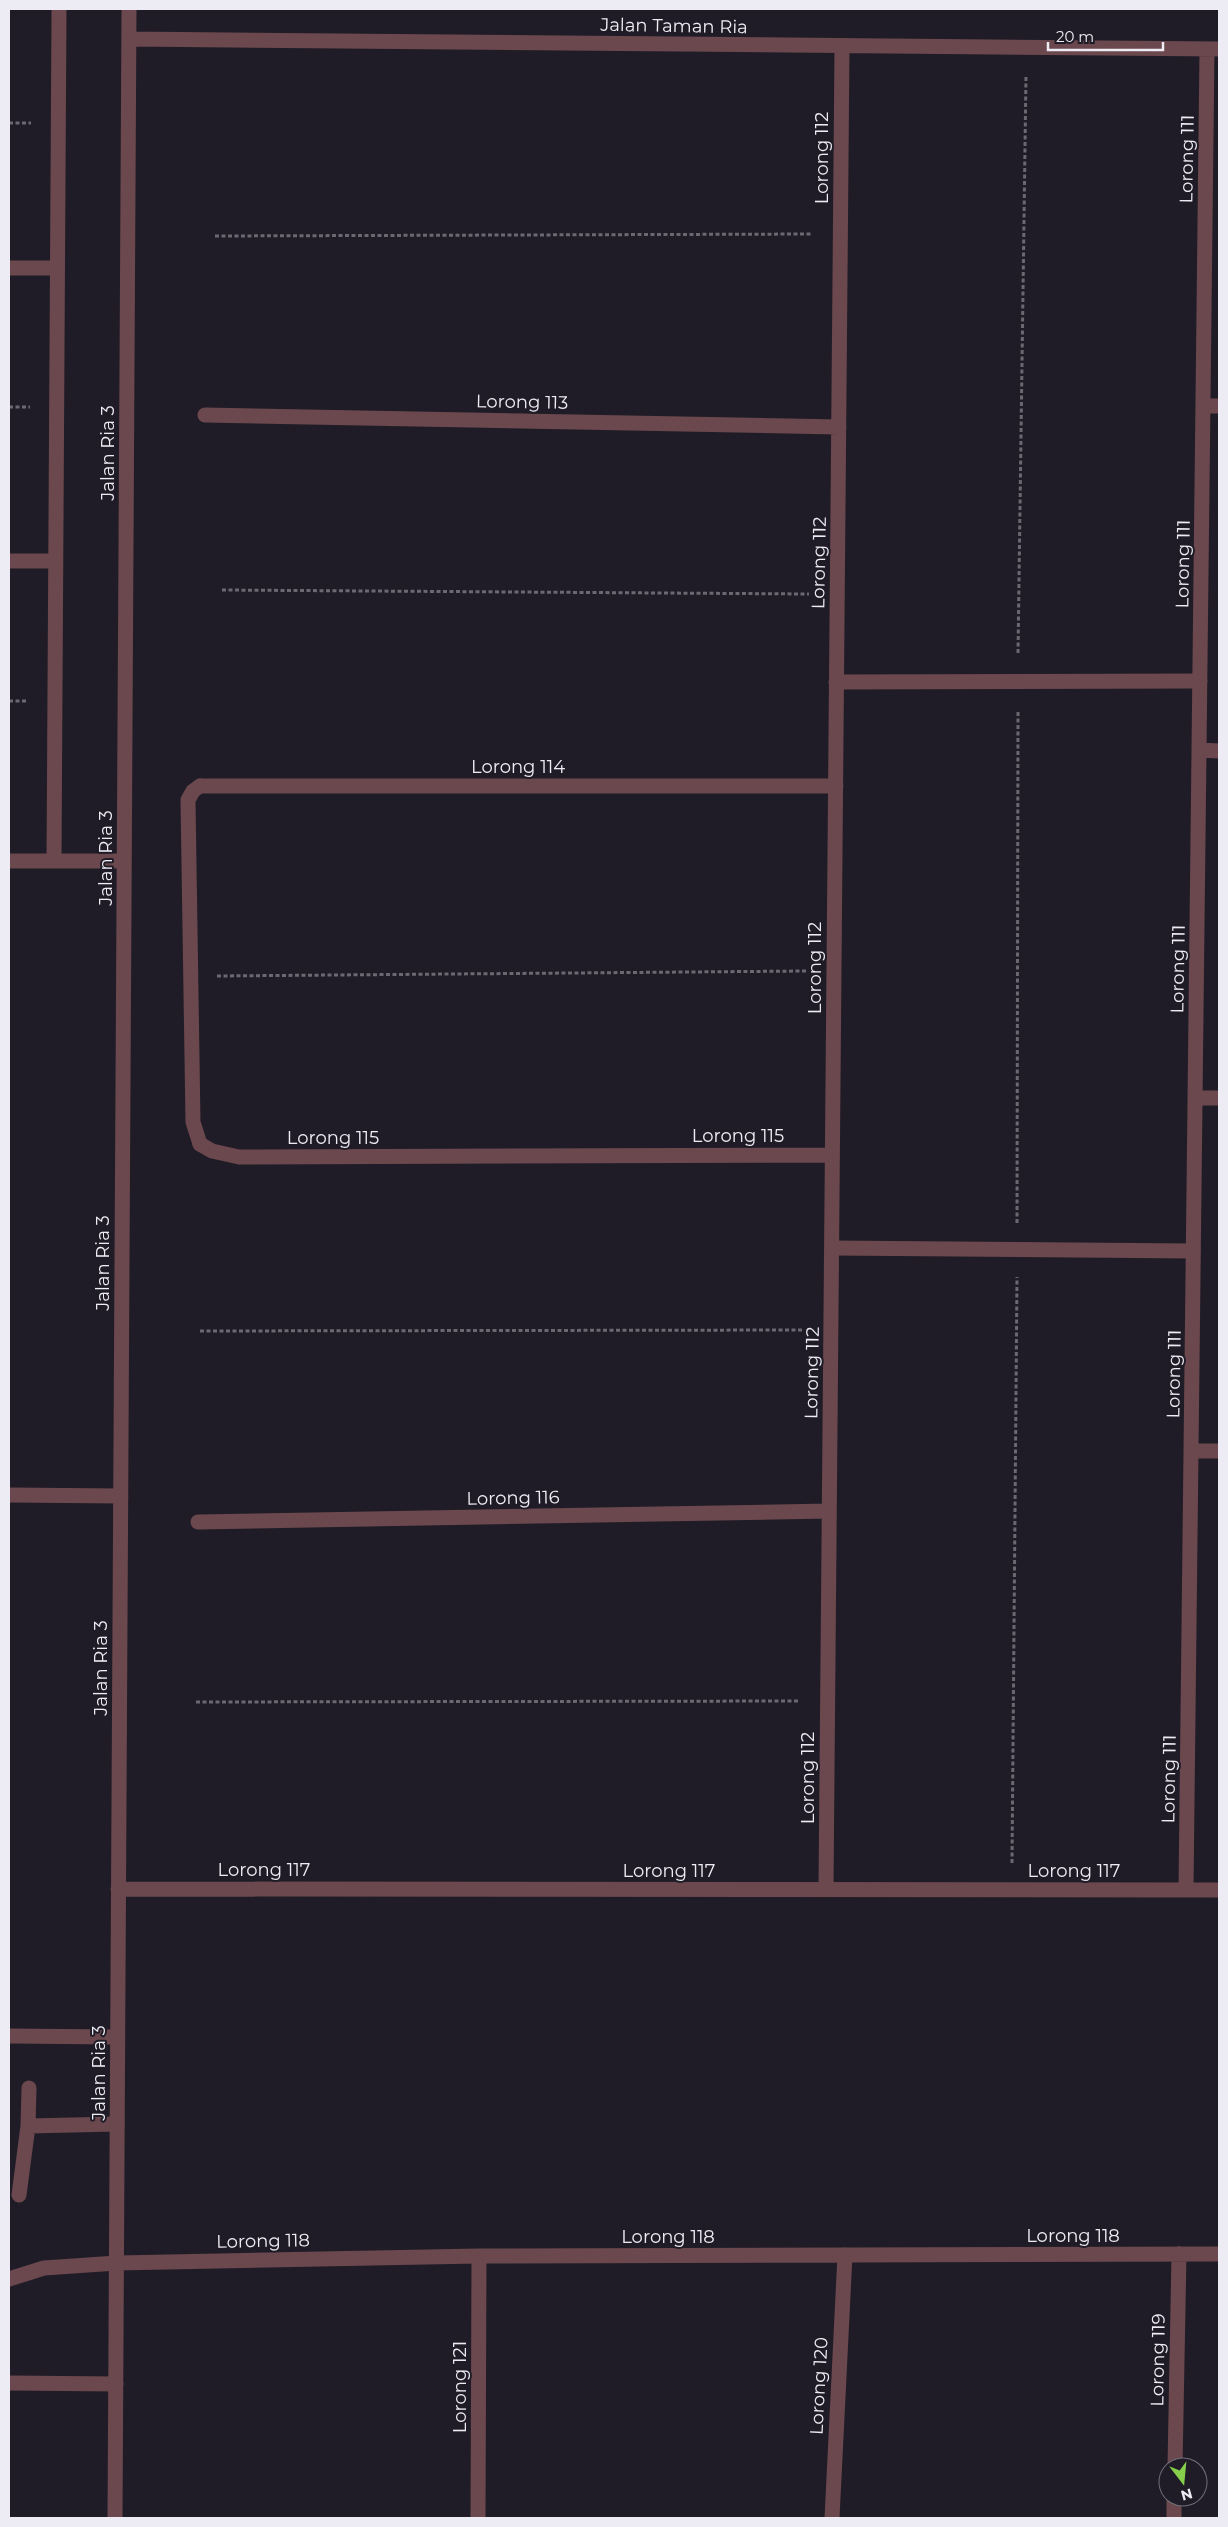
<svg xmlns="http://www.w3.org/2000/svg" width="1228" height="2527" font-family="Montserrat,sans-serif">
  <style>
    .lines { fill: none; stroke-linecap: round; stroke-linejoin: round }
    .path { stroke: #6b6872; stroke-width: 3; stroke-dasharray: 4 2.5; stroke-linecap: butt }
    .service { stroke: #6a484d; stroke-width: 15 }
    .minor { stroke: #6a484d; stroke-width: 15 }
    .labels { text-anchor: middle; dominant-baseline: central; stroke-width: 4; stroke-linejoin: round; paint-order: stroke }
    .street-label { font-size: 18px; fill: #edebf3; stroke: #1f1c27 }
  </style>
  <rect width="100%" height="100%" fill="#1f1c27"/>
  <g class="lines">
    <path class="path" d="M9 123H31
      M215 236 812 234
      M9 407H30
      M222 590 809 594
      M1018 653 1026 75
      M9 701H28
      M217 976 806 971
      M1017 1223 1018 710
      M200 1331 804 1330
      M196 1702 800 1701
      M1012 1863 1017 1277"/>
    <path class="service" d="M836 682 1200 681
      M200 786 193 791 188 800 193 1122 200 1144
      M832 1248 1193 1251
      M9 2036 117 2037
      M28 2126 29 2088
      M19 2195 28 2126 117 2124
      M9 2279 44 2268 117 2263
      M9 2383 116 2384"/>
    <path class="minor" d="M129 39 1219 49
      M9 268H57
      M1203 406H1219
      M205 415 839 427
      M9 561H55
      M1199 750 1219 751
      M200 786H836
      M9 861H124
      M54 861 59 9
      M1195 1098H1219
      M200 1144 212 1151 239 1157 832 1155
      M1191 1451H1219
      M9 1495 121 1496
      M198 1522 829 1511
      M118 1889 1219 1890
      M826 1889 842 47
      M1186 1890 1207 49
      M117 2263 479 2256 1219 2254
      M1175 2467 1179 2254
      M115 2518 129 9
      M478 2518 479 2256
      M832 2518 845 2255
      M1174 2518V2497"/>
  </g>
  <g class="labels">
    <g class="street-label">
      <text transform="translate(674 26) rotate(1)">Jalan Taman Ria</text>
      <text transform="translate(822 158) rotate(-90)">Lorong 112</text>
      <text transform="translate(1187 159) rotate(-89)">Lorong 111</text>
      <text transform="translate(522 402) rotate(1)">Lorong 113</text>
      <text transform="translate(108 453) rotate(-90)">Jalan Ria 3</text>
      <text transform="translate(819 563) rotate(-89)">Lorong 112</text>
      <text transform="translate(1183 564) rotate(-89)">Lorong 111</text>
      <text x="518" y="767">Lorong 114</text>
      <text transform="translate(106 858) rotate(-90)">Jalan Ria 3</text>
      <text transform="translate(815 968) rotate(-90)">Lorong 112</text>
      <text transform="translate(1178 969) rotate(-89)">Lorong 111</text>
      <text x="738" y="1136">Lorong 115</text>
      <text x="333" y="1138">Lorong 115</text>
      <text transform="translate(103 1263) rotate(-90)">Jalan Ria 3</text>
      <text transform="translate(812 1373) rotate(-89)">Lorong 112</text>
      <text transform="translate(1174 1374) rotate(-89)">Lorong 111</text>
      <text transform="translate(513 1498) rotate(-1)">Lorong 116</text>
      <text transform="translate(101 1668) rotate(-90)">Jalan Ria 3</text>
      <text transform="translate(808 1778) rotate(-90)">Lorong 112</text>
      <text transform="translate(1169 1779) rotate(-89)">Lorong 111</text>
      <text x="264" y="1870">Lorong 117</text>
      <text x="669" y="1871">Lorong 117</text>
      <text x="1074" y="1871">Lorong 117</text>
      <text transform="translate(99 2073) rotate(-90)">Jalan Ria 3</text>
      <text x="1073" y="2236">Lorong 118</text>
      <text x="668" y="2237">Lorong 118</text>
      <text transform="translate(263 2241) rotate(-1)">Lorong 118</text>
      <text transform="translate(1158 2360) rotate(-89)">Lorong 119</text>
      <text transform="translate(819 2386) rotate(-87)">Lorong 120</text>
      <text transform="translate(460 2387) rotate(-90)">Lorong 121</text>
    </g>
  </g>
  <rect width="1228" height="2527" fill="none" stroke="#edebf3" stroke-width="20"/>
  <g transform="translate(1183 2482) rotate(164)"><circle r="24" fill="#1f1c27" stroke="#716f79"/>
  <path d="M0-4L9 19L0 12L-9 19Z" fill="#86cf4b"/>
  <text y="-8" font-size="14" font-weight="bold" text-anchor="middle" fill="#edebf3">N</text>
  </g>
  <path d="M1048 42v8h115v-8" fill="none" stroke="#edebf3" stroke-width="2.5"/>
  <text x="1056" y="42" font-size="15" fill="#edebf3" stroke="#1f1c27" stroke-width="4" paint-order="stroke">20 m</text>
</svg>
